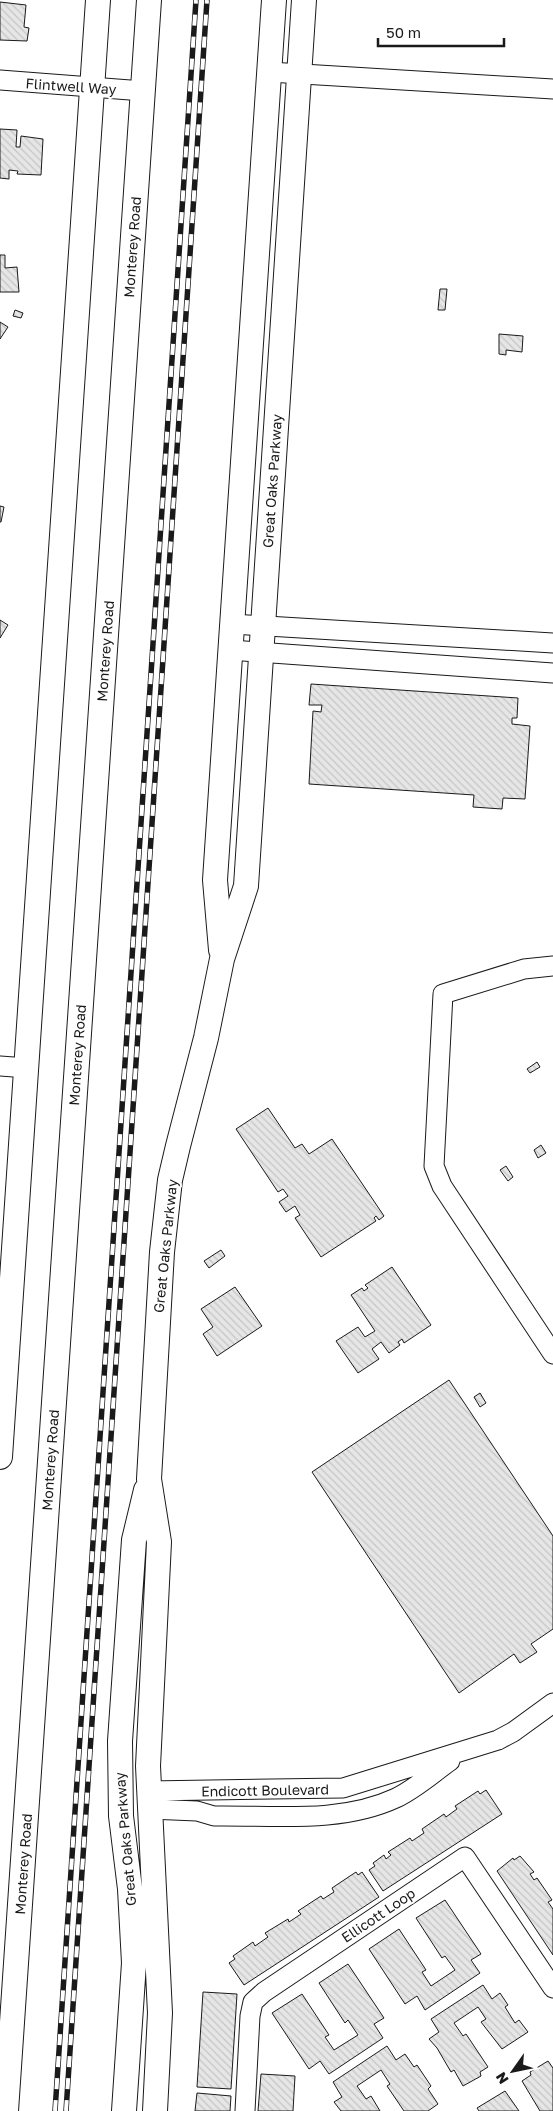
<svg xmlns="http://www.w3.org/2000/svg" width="553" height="2111" font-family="'Golos Text',sans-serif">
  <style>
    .building { fill: url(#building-back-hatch); stroke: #1a1a1a }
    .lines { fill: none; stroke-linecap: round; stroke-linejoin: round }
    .minor-casing { stroke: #1a1a1a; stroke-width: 21 }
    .major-casing { stroke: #1a1a1a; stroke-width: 26 }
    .minor { stroke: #fff; stroke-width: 19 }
    .major { stroke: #fff; stroke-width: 24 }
    .rail-casing { stroke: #1a1a1a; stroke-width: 5.5 }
    .rail { stroke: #fff; stroke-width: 4; stroke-dasharray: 11; stroke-linecap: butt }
    .labels { text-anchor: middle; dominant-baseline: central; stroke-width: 4; stroke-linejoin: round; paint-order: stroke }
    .street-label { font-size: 14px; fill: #1a1a1a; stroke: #fff }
  </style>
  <defs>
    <pattern id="building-back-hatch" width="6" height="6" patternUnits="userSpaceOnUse" patternTransform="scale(1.25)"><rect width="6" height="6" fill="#e6e6e6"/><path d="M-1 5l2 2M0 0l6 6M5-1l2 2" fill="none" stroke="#c5c5c5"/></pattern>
  </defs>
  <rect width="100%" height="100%" fill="#fff"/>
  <path class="building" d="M0 2 26 5 24 27 29 28 27 41 0 40Z
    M0 129 17 130 16 147H20L21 136 43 139 41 175 17 174 18 171 9 170V179L0 178Z
    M0 255H5V268L17 267 19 292H0Z
    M440 289H447L445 310H438Z
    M15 310 23 313 21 318 13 316Z
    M0 322 8 327 0 339Z
    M499 334 523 336 522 352 506 350V355L499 354Z
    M0 506 4 507 1 522H0Z
    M0 620 8 625 0 638Z
    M311 684 518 698 517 718H512V724L530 726 525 799 503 798 502 809 473 807 474 795 309 784 313 711 321 712 322 705H309Z
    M537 1062 540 1067 530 1073 527 1069Z
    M268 1108 295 1148 302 1144 309 1154 332 1139 384 1216 379 1220 376 1216 374 1218 376 1221 321 1257 295 1218 300 1215 295 1206 286 1212 279 1202 288 1196 283 1189 278 1192 236 1129Z
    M541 1145 546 1153 538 1158 534 1150Z
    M506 1166 513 1177 508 1181 500 1170Z
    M221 1250 225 1256 209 1268 204 1261Z
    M392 1267 431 1325 404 1343 402 1339 398 1342 400 1345 389 1353 381 1342 372 1349 379 1359 358 1373 336 1341 358 1327 365 1337 375 1331 351 1295 362 1288 364 1291 368 1288 365 1285Z
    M235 1287 262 1326 217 1356 203 1334 213 1327 201 1309Z
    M449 1380 553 1536V1629L531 1644 537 1652 520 1663 514 1654 459 1693 312 1472Z
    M480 1393 486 1403 480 1407 474 1397Z
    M486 1790 502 1814 383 1891 369 1870 375 1866 373 1863 384 1855 386 1859 391 1855 388 1852 410 1838 412 1841 424 1833 422 1829 444 1814 446 1817 457 1809 455 1806 478 1791 480 1794Z
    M520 1856 534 1872 530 1874 534 1880 537 1878 552 1900 548 1902 553 1909V1955L497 1871 513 1858 514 1860Z
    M356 1872 358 1875 362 1872 379 1897 244 1985 229 1963 235 1959 233 1956 253 1942 255 1946 268 1937 265 1933 288 1919 289 1922 301 1914 298 1911 321 1896 323 1899 334 1892 332 1888Z
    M445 1900 481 1954 471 1960 480 1973 425 2010 417 1996 405 2004 369 1949 399 1929 426 1970 422 1972 431 1986 455 1970 445 1956 442 1958 416 1918Z
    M348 1964 384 2018 374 2024 383 2038 329 2074 320 2061 309 2069 272 2013 302 1994 329 2035 325 2037 334 2050 358 2035 348 2020 345 2023 319 1983Z
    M483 1985 492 1999 500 1993 508 2005 505 2007 515 2023 519 2020 528 2032 502 2049 481 2022 486 2019 478 2007 454 2023 463 2036 466 2034 488 2067 480 2072 481 2076 463 2086 454 2070 451 2072 437 2048 429 2039 439 2032 431 2019Z
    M203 1992 237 1994 231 2089 197 2087Z
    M387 2046 396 2060 405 2054 414 2067 417 2065 431 2086 428 2089 438 2104 428 2111H404L387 2086 390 2084 381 2070 357 2086 366 2099 371 2096 380 2111H341L334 2102 342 2097 333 2082Z
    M548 2061 553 2068V2111H540L522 2081 531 2075 530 2072Z
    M261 2074 295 2076 293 2111H258Z
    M505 2091 519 2111H479L477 2108Z
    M197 2093 231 2096 230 2111H195Z"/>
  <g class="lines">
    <g class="minor-casing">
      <path id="minor" d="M269 72 553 89
        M0 80 143 91
        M232 624 553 643
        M230 650 553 673
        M553 966 524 969 443 994 434 1166 442 1186 553 1354
        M0 1066 27 1068
        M148 1791 343 1788 498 1740 513 1732 553 1703
        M149 1809 197 1811 214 1816C274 1815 340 1824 396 1798 415 1789 433 1773 450 1761
        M245 2111 250 2016 253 2002 264 1992 465 1857 553 1988"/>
    </g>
    <g class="major-casing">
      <path id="major" d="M221 950 215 880 274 0
        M0 1457 98 0
        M6 2111 149 0
        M124 2111 134 1963 130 1889 121 1816 120 1741 134 1540 146 1490
        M155 2111 160 2013 148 1766 159 1542 149 1479 162 1252 170 1180 178 1146 206 1038 222 959 246 886 304 0"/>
    </g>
    <use href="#minor" class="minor"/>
    <use href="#major" class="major"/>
    <g class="rail-casing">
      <path id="rail" d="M55 2111 196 0
        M66 2111 207 0"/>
    </g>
    <use href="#rail" class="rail"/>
  </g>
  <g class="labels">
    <g class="street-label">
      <text transform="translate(71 86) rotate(4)">Flintwell Way</text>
      <text transform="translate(132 247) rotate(-86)">Monterey Road</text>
      <text transform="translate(272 481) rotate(-86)">Great Oaks Parkway</text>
      <text transform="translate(105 651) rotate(-86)">Monterey Road</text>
      <text transform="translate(77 1055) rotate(-86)">Monterey Road</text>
      <text transform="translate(165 1246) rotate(-84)">Great Oaks Parkway</text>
      <text transform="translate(50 1460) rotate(-86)">Monterey Road</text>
      <text transform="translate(265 1790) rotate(-1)">Endicott Boulevard</text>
      <text transform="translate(125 1839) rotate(-95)">Great Oaks Parkway</text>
      <text transform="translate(23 1864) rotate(-86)">Monterey Road</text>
      <text transform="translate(378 1915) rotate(-34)">Ellicott Loop</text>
    </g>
  </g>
  <g transform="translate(513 2071) rotate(237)" stroke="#ffffff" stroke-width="4" paint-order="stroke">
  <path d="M0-4L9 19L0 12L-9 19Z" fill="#1a1a1a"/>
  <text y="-8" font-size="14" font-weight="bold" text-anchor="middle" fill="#1a1a1a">N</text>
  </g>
  <path d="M378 38v8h126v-8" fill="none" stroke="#1a1a1a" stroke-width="2.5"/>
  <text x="386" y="38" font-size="15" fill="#1a1a1a" stroke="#ffffff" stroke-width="4" paint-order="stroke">50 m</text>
</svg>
